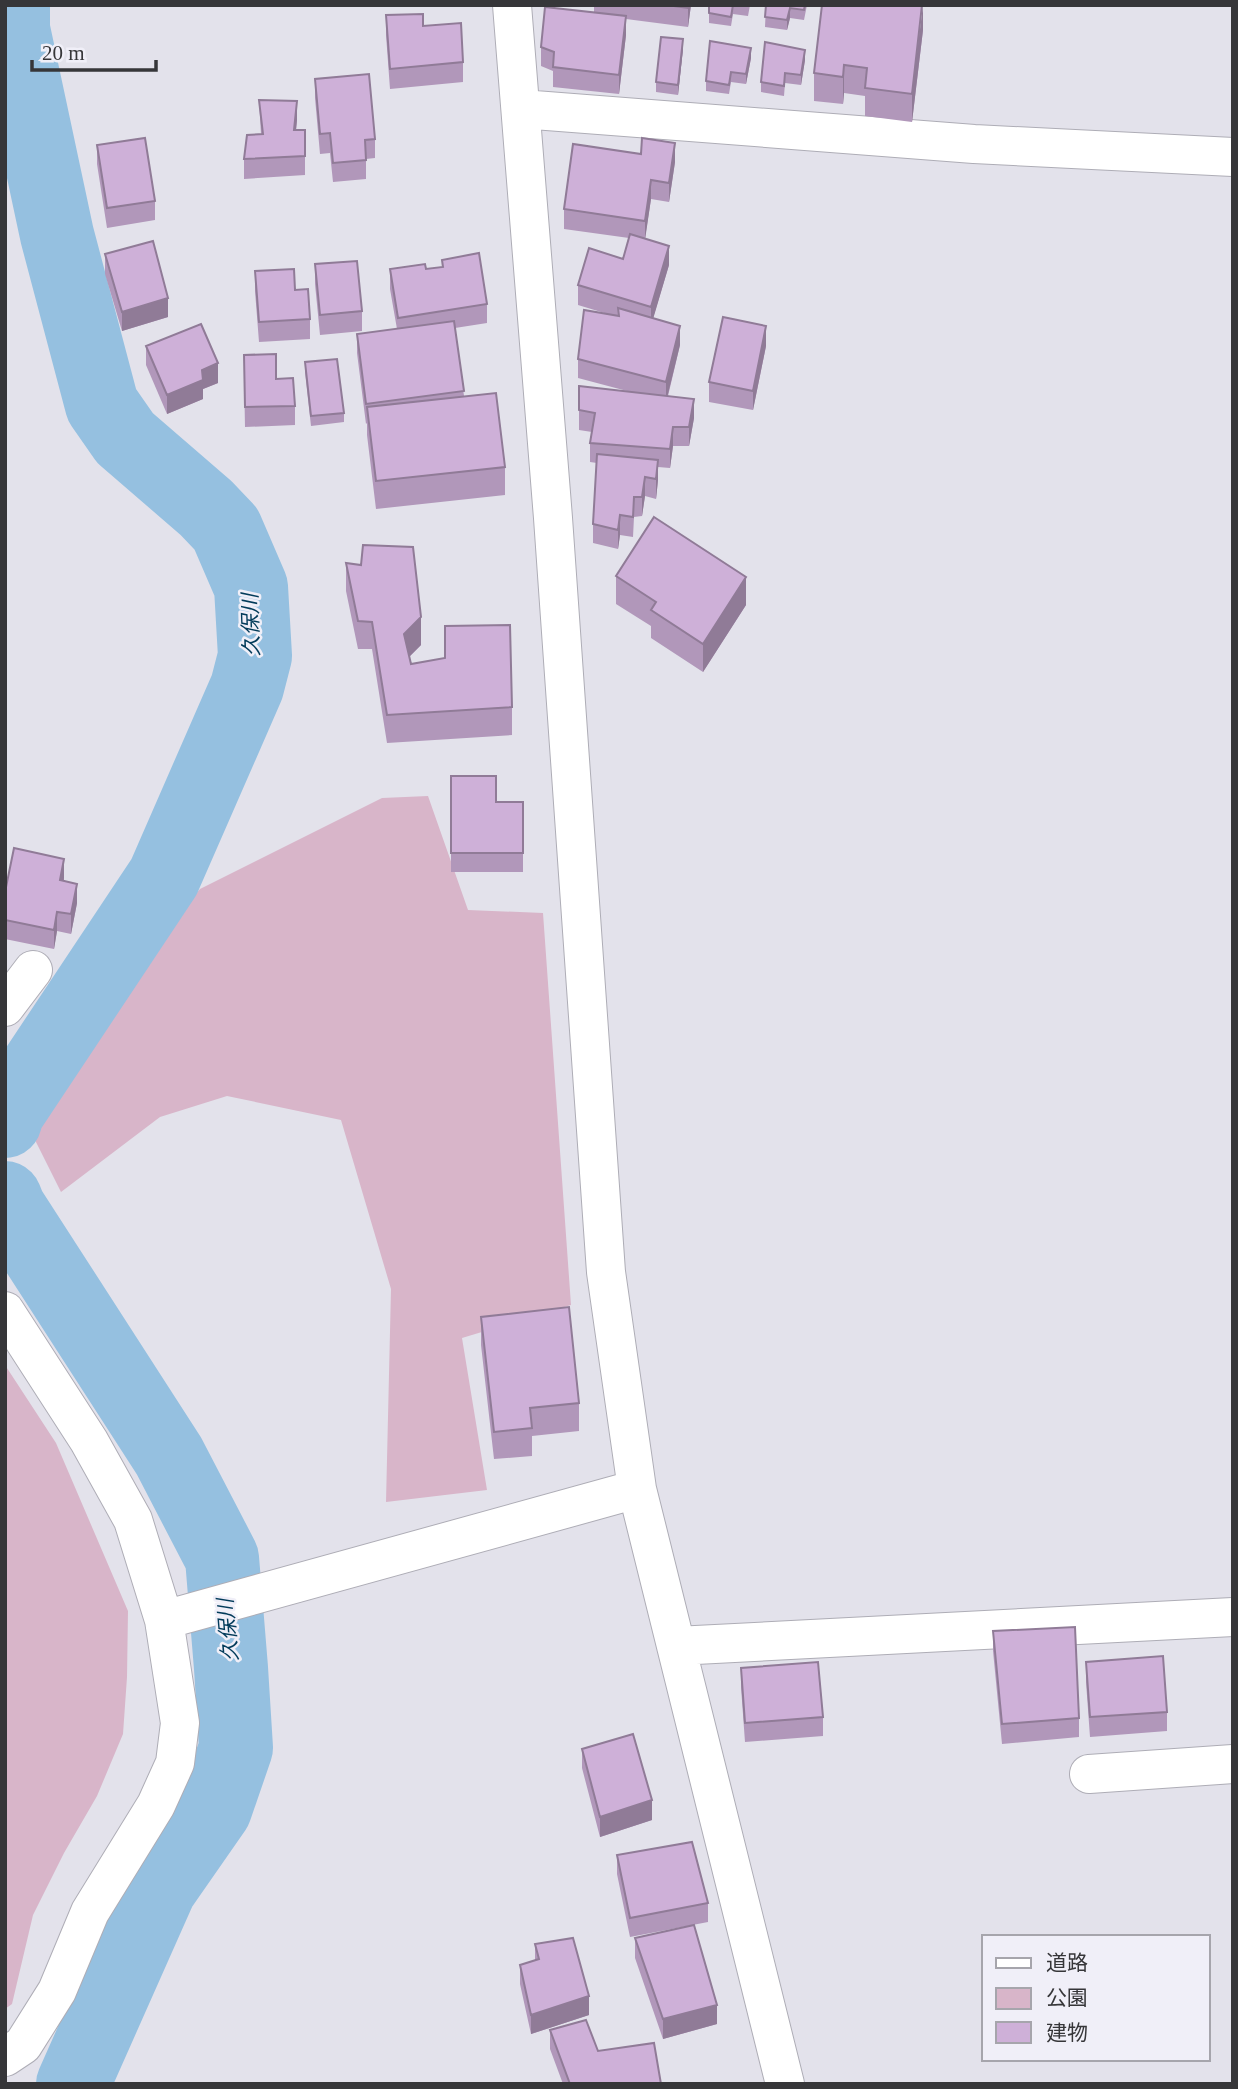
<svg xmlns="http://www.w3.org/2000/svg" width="1238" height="2089" font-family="'Times New Roman','Noto Sans JP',serif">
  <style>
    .green { fill: #d8b5c9 }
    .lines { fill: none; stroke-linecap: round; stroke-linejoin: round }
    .river { stroke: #95c0e0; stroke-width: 74 }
    .minor-casing { stroke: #aeadb6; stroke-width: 40 }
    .minor { stroke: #fff; stroke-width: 38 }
    .wall { fill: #b197ba }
    .shaded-wall { fill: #907b97 }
    .building { fill: #ceb0d8; stroke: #907b97; stroke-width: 2 }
    .labels { text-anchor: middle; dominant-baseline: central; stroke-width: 5; stroke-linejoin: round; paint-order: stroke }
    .water-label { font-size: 21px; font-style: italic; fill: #023b5a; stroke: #f0eff8 }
  </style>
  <rect width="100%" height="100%" fill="#e3e2eb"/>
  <path class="green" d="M428 796 468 910 543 913 571 1305 462 1338 487 1490 386 1502 391 1289 341 1120 227 1096 160 1117 61 1192 23 1116 107 997 200 889 382 798Z
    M5 1365 56 1443 128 1611 127 1677 123 1734 97 1796 64 1853 33 1915 12 2004 5 2009Z"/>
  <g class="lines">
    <path class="river" d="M5 1121 7 1113 164 877 247 687 255 656 251 587 226 529 206 508 125 438 102 405 57 235 13 29V5
      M5 1198 9 1208 169 1456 222 1558 231 1668 236 1748 215 1809 160 1888 73 2084"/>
    <g class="minor-casing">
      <path id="minor" d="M512 5 553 518 606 1272 637 1489 785 2084
        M521 109 974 144 1233 157
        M5 1007 33 970
        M5 1311 89 1441 133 1520 164 1620 180 1723 175 1763 156 1805 90 1912 57 1991 23 2045 5 2057
        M164 1620 637 1489
        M676 1646 1233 1617
        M1089 1774 1233 1764"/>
    </g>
    <use href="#minor" class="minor"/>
  </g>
  <path class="wall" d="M594 5H691L688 27 626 19V35L619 94 553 87V71L541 66V47L594 12Z
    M709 5H750L748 16 733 14 731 26 709 23Z
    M766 5H807L804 20 790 18 787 30 765 27Z
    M386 15 463 62V82L390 89 386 35Z
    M923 30 912 122 865 116V96L844 93 843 104 814 101V73Z
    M683 49 678 95 656 92V82Z
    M751 58 746 84 731 82 729 94 706 91V81Z
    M805 60 801 85 785 83 784 96 761 92V82Z
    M315 79 375 139V158L366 159V179L333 182 330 153 320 154 315 98Z
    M259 100 297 120 296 130 305 149V175L244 179V159L261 134Z
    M97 145 155 201V220L107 228 97 164Z
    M641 154 675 162 669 202 651 199 645 238 669 265 653 318 680 345 668 396 694 418 689 446H673L670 468 658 467V480L656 499 645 496 642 516 634 517 633 537 620 535 618 549 593 543V524L597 463 590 462V443L592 432 579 430V386L627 391 578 378V359L611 315 578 305V285L623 259 629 238 564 229V209Z
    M105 254 168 317 122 331 105 274Z
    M442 260 487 304V323L455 328 464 396 505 467V495L376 509 367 435V423L366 424 357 353V334L397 329 390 289V269H426L442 267Z
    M315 264 362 311V331L320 335 315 284Z
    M255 271 295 290 310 319V339L259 342 255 291Z
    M146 346 218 383 203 389V399L167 414 146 365Z
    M766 346 753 410 709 402V382Z
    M305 362 344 413V422L311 426 305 372Z
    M244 375 276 379 295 406V425L245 427Z
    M346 563 421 645 409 657 411 664 512 707V735L387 743 372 649H358L346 591Z
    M616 576 746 605 703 672 651 638V626L616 604Z
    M451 776 496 802H523V872H451Z
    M64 878V881L77 903 71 934 57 931 54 949 5 939V892Z
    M481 1317 579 1403V1431L532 1436V1456L494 1459 481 1345Z
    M993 1631 1079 1718V1737L1002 1744 993 1651Z
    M1086 1662 1167 1712V1731L1090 1737 1086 1682Z
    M741 1668 823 1717V1736L745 1742 741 1687Z
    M582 1749 652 1820 600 1837 582 1768Z
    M617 1855 708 1903V1922L630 1937 617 1874Z
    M635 1938 717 2024 663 2039 635 1958Z
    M535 1944 589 2015 531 2034 520 1984V1965L535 1960Z
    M550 2030 598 2051 661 2084H563L550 2049Z"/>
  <path class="shaded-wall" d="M689 5H691L688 27V8Z
    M923 5V30L912 122V94Z
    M790 8V18L787 30V20Z
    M626 16V35L619 94V75Z
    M683 39V49L678 95V85Z
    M751 48V58L746 84V74Z
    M805 50V60L801 85V75Z
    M844 65V93L843 104V77Z
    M297 101V120L294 149V130Z
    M675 143V162L669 202V183Z
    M651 180V199L645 240V221Z
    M669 246V265L651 326V307Z
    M168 298V317L122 331V312Z
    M680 326V345L666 402V382Z
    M766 326V346L753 410V391Z
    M218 363V383L203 389V399L167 414V395L202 370Z
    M694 399V418L689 446V427Z
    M673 427V446L670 468V449Z
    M658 460V480L656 499V479Z
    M645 477V496L642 516V497Z
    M620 515V535L618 549V530Z
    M746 577V605L703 672V644Z
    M421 617V645L404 662V634Z
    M64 859V878L60 900V880Z
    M77 884V903L71 934V914Z
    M57 912V931L54 949V930Z
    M652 1800V1820L600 1837V1817Z
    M589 1996V2015L531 2034V2015Z
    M717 2005V2024L663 2039V2019Z"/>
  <path class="building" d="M666 5H689L688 8Z
    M709 5H733L731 17 709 13Z
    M766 5H805L804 10 790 8 787 20 765 17Z
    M822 5H922L912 94 865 88 867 68 844 65 843 77 814 73Z
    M545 7 626 16 619 75 553 67 554 52 541 47Z
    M423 14V26L461 23 463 62 390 69 386 15Z
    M661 37 683 39 678 85 656 82Z
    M710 41 751 48 746 74 731 72 729 85 706 81Z
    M765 42 805 50 801 75 785 73 784 86 761 82Z
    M369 74 375 139 365 140 366 160 333 163 330 133 320 134 315 79Z
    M259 100 297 101 294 130H305V156L244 159 247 135 263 134Z
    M145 138 155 201 107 208 97 145Z
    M642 138 675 143 669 183 651 180 645 221 564 209 573 144 641 154Z
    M630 234 669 246 651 307 578 285 589 248 623 259Z
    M153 241 168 298 122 312 105 254Z
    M479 253 487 304 398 318 390 269 425 264 426 269 443 267 442 260Z
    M357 261 362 311 320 315 315 264Z
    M294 269 295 290 308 289 310 319 259 322 255 271Z
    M618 308 680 326 666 382 578 359 584 310 619 316Z
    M723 317 766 326 753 391 709 382Z
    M454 321 464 391 366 404 357 334Z
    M201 324 218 363 202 370 203 380 167 395 146 346Z
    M276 354V379L293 378 295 406 245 407 244 355Z
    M337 359 344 413 311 416 305 362Z
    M579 386 694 399 689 427H673L670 449 590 443 595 413 579 410Z
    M496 393 505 467 376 481 367 407Z
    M597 454 658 460 656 479 645 477 642 497H634L633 517 620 515 618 530 593 524Z
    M654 517 746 577 703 644 651 610 656 602 616 576Z
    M363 545 413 547 421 617 404 634 411 664 445 658V626L510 625 512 707 387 715 372 622 358 621 346 563 361 565Z
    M451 776H496V802H523V853H451Z
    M14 848 64 859 60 880 77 884 71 914 57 912 54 930 5 920V892Z
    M569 1307 579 1403 530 1408 532 1428 494 1432 481 1317Z
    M1075 1627 1079 1718 1002 1724 993 1631Z
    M1163 1656 1167 1712 1090 1717 1086 1662Z
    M818 1662 823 1717 745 1723 741 1668Z
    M633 1734 652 1800 600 1817 582 1749Z
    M692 1842 708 1903 630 1918 617 1855Z
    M694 1925 717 2005 663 2019 635 1938Z
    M573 1938 589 1996 531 2015 520 1965 539 1959 535 1944Z
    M586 2020 598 2051 654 2043 661 2084H570L550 2030Z"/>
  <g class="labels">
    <g class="water-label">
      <text transform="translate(251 625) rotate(-92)">久保川</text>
      <text transform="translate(228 1630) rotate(-95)">久保川</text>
    </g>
  </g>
  <rect width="1238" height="2089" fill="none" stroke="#363639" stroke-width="14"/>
  <rect x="982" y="1935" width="228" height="126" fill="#f0eff8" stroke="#a6a5ac" stroke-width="2"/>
  <rect x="996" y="1958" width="35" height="10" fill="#ffffff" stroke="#a6a5ac" stroke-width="2"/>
  <text x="1046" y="1970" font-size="21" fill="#363639">道路</text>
  <rect x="996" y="1988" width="35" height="21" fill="#d8b5c9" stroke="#a6a5ac" stroke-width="2"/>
  <text x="1046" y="2005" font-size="21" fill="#363639">公園</text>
  <rect x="996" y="2022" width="35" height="21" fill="#ceb0d8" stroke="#a6a5ac" stroke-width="2"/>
  <text x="1046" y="2040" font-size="21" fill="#363639">建物</text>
  <path d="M32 60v10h124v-10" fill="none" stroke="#363639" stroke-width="3.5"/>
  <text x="42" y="60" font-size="21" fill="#363639" stroke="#f0eff8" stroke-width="5" paint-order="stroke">20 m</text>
</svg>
